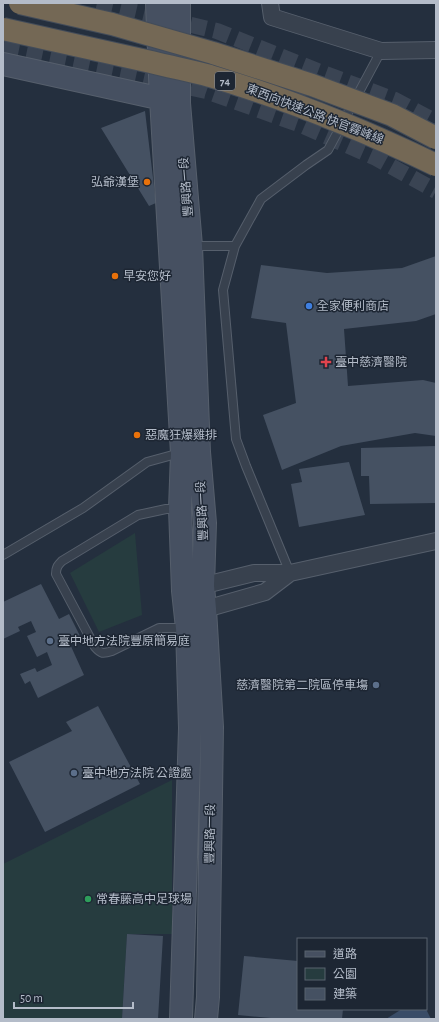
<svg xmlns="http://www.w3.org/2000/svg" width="439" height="1022" font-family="'Alegreya Sans','Noto Sans TC',sans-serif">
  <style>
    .green { fill: #263c3f }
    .water { fill: #394c67 }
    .building { fill: #455162 }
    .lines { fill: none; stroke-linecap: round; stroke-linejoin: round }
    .street-tunnel { stroke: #3a4453; stroke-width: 16; stroke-dasharray: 16 8; stroke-linecap: butt }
    .lane-casing { stroke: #565f6c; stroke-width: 10 }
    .street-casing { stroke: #565f6c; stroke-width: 18 }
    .secondary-casing { stroke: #565f6c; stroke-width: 24 }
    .lane { stroke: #38414e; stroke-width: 8 }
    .street { stroke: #38414e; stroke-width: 16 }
    .secondary { stroke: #465061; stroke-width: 22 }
    .highway-bridge-casing { stroke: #434c59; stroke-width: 24; stroke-linecap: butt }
    .highway-bridge { stroke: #746855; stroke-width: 22 }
    .food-dot { fill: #e8710a; stroke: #1d2633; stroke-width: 1.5 }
    .shop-dot { fill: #3f7fe0; stroke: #1d2633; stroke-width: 1.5 }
    .health-dot { fill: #e0444e; stroke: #1d2633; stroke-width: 1.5 }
    .service-dot { fill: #5c6f8a; stroke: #1d2633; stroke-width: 1.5 }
    .leisure-dot { fill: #2e9e5b; stroke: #1d2633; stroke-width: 1.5 }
    .labels { text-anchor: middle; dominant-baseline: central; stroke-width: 3; stroke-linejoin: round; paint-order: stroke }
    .shield { fill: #1d2633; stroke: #878f9c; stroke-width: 1 }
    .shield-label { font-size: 11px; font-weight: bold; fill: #b4bcc9 }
    .street-label { font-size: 12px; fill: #b4bcc9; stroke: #1d2633 }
    .poi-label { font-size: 12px; fill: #b4bcc9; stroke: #1d2633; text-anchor: start }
  </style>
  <rect width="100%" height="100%" fill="#242f3e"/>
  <path class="green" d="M135 533 142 615 99 632 70 573Z
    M172 780V934H127L122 1019H3V864Z"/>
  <path class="water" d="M402 1009H426L431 1019H386Z"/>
  <path class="building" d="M145 111 156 203 149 206 101 128Z
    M436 256V314L416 321 344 329 348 386 423 380 436 383V436L415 433 341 446 282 470 263 415 296 403 286 323 251 318 261 265 327 273 402 268Z
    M436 446V503L370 504 369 476H361V448Z
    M349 462 365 515 299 527 291 484 302 482 299 469Z
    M41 584 59 619 69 614 80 636 69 642 84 675 38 698 30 681 25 684 20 674 35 668 37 672 52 665 47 652 37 657 27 636 36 632 31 621 18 627 20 631 3 639V602Z
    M98 706 140 784 45 832 9 762 72 731 66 722Z
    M127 934 163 936 158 1019H122Z
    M244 956 298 961V1009H343L342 1019H282L238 1015Z"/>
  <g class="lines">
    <path class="street-tunnel" d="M97 3 217 31 315 70 395 100 436 122
      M3 48 105 69 206 91 301 125 376 158 436 191"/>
    <g class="lane-casing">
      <path id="lane" d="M191 246H235L223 290 236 439 246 466 290 573
        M235 246 261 199 306 165 328 150 381 51
        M180 509H166L138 515 62 561C58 565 56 567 56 574L95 647C101 654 103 654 112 651L159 628H186
        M3 555 83 508 147 462 180 453"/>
    </g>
    <g class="street-casing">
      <path id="street" d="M270 3 272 17 381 51 436 50
        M193 588 254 573H290L436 541
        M195 612 265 592 290 573"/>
    </g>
    <g class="secondary-casing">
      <path id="secondary" d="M157 3 161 99 182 453 180 509 183 591 187 628 190 728 181 1019
        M179 3V103L191 246 199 452 205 523 203 586 205 609 212 727 208 997 206 1019
        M3 64 176 102"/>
    </g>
    <use href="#lane" class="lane"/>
    <use href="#street" class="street"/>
    <use href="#secondary" class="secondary"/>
    <g class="highway-bridge-casing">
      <path id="highway-bridge" d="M20 3 112 24 213 53 312 85 392 115 436 138
        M3 29C52 40 102 51 151 62 171 67 191 71 210 76 288 99 363 130 436 165"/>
    </g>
    <use href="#highway-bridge" class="highway-bridge"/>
  </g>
  <g class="food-dot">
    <circle cx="147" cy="182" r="4"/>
    <circle cx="115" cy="276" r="4"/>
    <circle cx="137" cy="435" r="4"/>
  </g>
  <circle class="shop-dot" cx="309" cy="306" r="4"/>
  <path class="health-dot" d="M324 356h4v4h4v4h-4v4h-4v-4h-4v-4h4z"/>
  <g class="service-dot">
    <circle cx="50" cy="641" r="4"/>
    <circle cx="376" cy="685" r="4"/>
    <circle cx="74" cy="773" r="4"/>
  </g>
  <circle class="leisure-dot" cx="88" cy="899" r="4"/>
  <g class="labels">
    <rect class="shield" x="215" y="72" width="20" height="18" rx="3"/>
    <g class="shield-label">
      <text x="225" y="81">74</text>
    </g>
    <g class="street-label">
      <text transform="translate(315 114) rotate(21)">東西向快速公路 快官霧峰線</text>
      <text transform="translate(186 187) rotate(-95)">豐興路一段</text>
      <text transform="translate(202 511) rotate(-93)">豐興路一段</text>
      <text transform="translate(210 834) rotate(-89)">豐興路一段</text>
    </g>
    <g class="poi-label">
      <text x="139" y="182" text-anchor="end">弘爺漢堡</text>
      <text x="123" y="276">早安您好</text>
      <text x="317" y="306">全家便利商店</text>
      <text x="335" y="362">臺中慈濟醫院</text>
      <text x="145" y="435">惡魔狂爆雞排</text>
      <text x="58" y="641">臺中地方法院豐原簡易庭</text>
      <text x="368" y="685" text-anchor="end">慈濟醫院第二院區停車塲</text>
      <text x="82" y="773">臺中地方法院 公證處</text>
      <text x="96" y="899">常春藤高中足球場</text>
    </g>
  </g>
  <rect width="439" height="1022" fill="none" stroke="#b4bcc9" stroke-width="8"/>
  <rect x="297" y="938" width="130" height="72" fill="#1d2633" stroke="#59626f"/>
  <rect x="305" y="951" width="20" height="6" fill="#465061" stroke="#59626f"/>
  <text x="333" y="958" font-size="12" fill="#b4bcc9">道路</text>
  <rect x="305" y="968" width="20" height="12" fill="#263c3f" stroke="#59626f"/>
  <text x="333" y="978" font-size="12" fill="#b4bcc9">公園</text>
  <rect x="305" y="988" width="20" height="12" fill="#455162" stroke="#59626f"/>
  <text x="333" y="998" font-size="12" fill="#b4bcc9">建築</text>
  <path d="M14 1002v6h119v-6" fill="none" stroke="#b4bcc9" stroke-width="2"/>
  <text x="20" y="1002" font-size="12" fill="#b4bcc9" stroke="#1d2633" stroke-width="3" paint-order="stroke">50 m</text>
</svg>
